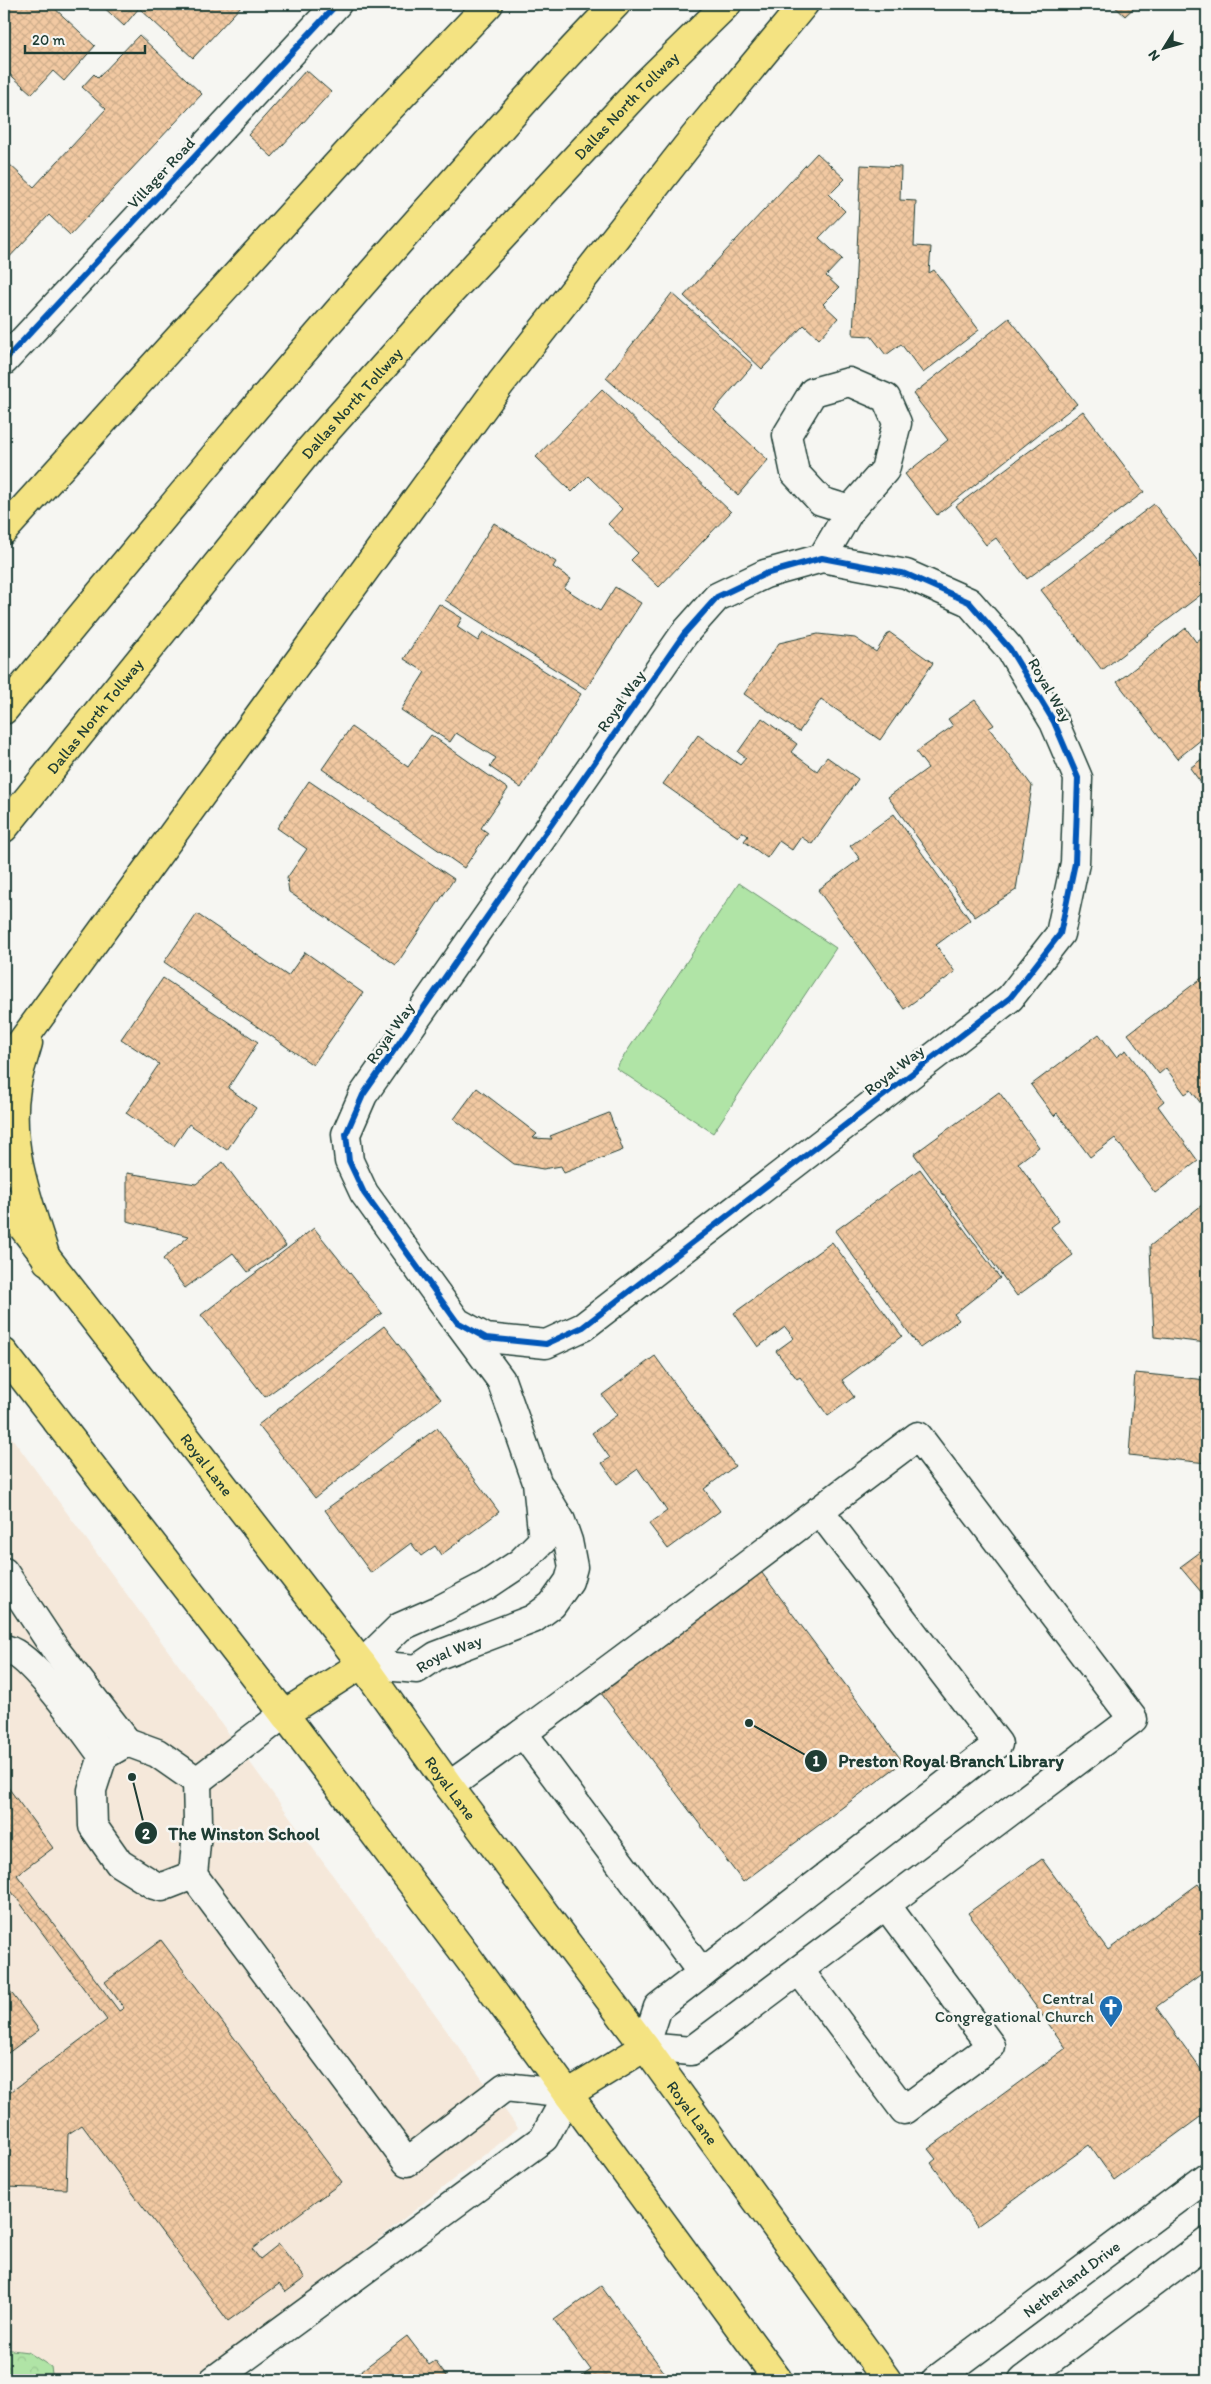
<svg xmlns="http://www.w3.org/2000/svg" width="1211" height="2384" font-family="Itim,sans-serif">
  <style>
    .built { fill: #f5e8da }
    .park { fill: url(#park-crowns); stroke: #68906d }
    .pitch { fill: #b0e4a6; stroke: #68906d }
    .building { fill: url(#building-cross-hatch); stroke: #1f3d34 }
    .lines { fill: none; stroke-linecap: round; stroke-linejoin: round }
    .minor-casing { stroke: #1f3d34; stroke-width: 31 }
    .major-casing { stroke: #1f3d34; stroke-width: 31 }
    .highway-casing { stroke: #1f3d34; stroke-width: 31 }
    .minor { stroke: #f6f6f2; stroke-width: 28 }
    .major { stroke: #f4e382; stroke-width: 28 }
    .highway { stroke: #f4e382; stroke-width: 28 }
    .cycleway-casing { stroke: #f6f6f2; stroke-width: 9 }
    .cycleway { stroke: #0057b8; stroke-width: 6 }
    .labels { text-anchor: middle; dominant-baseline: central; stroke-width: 5; stroke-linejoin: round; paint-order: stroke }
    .street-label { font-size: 16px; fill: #1f3d34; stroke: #f6f6f2 }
    .poi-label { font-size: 16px; fill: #1f3d34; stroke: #f6f6f2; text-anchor: end }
    .leader { fill: none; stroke: #1f3d34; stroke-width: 2 }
    .callout-dot { fill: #1f3d34; stroke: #f6f6f2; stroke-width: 2 }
    .mark-label { font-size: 15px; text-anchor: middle; font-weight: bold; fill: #fff }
    .callout-label { font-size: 18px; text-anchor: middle; font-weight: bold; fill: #1f3d34; stroke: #f6f6f2; stroke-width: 5; stroke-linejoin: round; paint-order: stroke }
  </style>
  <defs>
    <pattern id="park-crowns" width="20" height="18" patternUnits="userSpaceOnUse" patternTransform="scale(1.25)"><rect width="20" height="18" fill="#b0e4a6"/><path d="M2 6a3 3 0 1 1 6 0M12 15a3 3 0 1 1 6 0" fill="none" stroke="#97c490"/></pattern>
    <pattern id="building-cross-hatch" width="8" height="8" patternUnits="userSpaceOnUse" patternTransform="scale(1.25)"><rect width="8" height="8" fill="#f2c9a2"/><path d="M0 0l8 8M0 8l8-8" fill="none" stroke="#cfae8c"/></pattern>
  </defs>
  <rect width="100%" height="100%" fill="#f6f6f2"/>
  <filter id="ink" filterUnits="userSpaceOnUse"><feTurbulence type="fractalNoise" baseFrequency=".02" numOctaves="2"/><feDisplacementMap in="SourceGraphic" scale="10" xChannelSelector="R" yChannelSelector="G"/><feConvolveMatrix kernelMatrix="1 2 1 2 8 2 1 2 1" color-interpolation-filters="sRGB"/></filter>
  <g filter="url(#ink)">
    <path class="built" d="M4 1427 518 2128 201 2380H4Z"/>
    <path class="park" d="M4 2349 28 2352 51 2367 53 2380H4Z"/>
    <path class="pitch" d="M739 883 836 948 713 1133 616 1068Z"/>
    <path class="building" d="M4 4H50L95 46 64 81 53 71 32 94 4 69Z
      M100 4H243L193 58 139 8 124 26Z
      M1112 4H1138L1125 16Z
      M139 35 202 94 70 235 49 215 4 263V170L9 164 34 187 106 109 82 87 94 74 98 78Z
      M306 70 331 92 272 157 248 135Z
      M817 153 845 179 829 195 845 211 819 238 842 259 826 276 839 288 823 304 838 318 819 339 804 325 762 369 684 296Z
      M861 165 901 167 900 200 916 201 914 246 931 247 929 273 934 270 979 330 923 373 901 344 886 355 871 336 853 335Z
      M672 293 753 365 714 410 768 460 738 495 606 378Z
      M1009 318 1077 404 937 515 905 474 948 440 913 394Z
      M602 389 731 512 659 587 631 560 638 553 608 524 622 509 588 476 572 492 536 457Z
      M1083 411 1144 492 1027 579 996 538 986 545 956 506Z
      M1154 504 1207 573V590L1102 670 1041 590Z
      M494 523 556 562 553 567 571 579 564 588 600 611 615 587 641 603 586 689 445 600Z
      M439 604 462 618 457 627 478 641 483 632 581 694 521 788 490 767 496 758 456 733 450 742 401 710 425 672 404 659Z
      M1186 628 1196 642 1207 633V735L1177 759 1117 682Z
      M889 632 933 663 880 740 821 699 799 732 744 694 779 643 818 634 855 638 876 652Z
      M975 700 994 725 989 728 1032 786 1016 890 975 917 888 797 928 768 916 752 953 726 948 719Z
      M762 718 797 744 791 752 817 771 827 757 858 779 812 844 801 837 792 850 779 841 767 858 744 841 748 836 742 831 738 837 663 784 698 735 740 765 746 758 738 752Z
      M351 727 408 767 431 735 508 789 481 828 488 833 464 868 322 769Z
      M1207 755V791L1190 768Z
      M309 781 454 879 396 965 289 892 287 878 307 849 277 828Z
      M894 814 970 920 936 945 955 972 904 1009 818 890 860 859 850 846Z
      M197 914 288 976 305 952 363 993 313 1065 164 962Z
      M1207 974V1112L1191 1090 1185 1094 1166 1068 1159 1074 1128 1034Z
      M163 978 258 1042 228 1088 256 1108 227 1150 189 1124 174 1146 126 1113 159 1064 121 1039Z
      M1099 1034 1116 1057 1126 1050 1164 1101 1158 1106 1198 1161 1155 1193 1115 1138 1090 1157 1057 1113 1054 1116 1031 1085Z
      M477 1088 537 1134 533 1138 552 1139 550 1136 609 1113 623 1150 564 1173 561 1166 543 1169 514 1164 454 1119Z
      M999 1092 1039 1147 1018 1163 1059 1221 1051 1227 1073 1255 1017 1296 914 1154Z
      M223 1162 286 1246 248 1272 233 1253 185 1288 163 1259 189 1236 127 1221V1173L196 1184Z
      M920 1169 1000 1278 954 1314 959 1320 920 1348 835 1231Z
      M1207 1201V1343L1154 1337 1150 1246Z
      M314 1228 382 1313 265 1397 201 1315Z
      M832 1242 902 1336 842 1380 854 1397 828 1416 800 1377 797 1379 776 1351 794 1338 785 1327 758 1347 734 1313Z
      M384 1326 441 1399 315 1498 258 1425Z
      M655 1356 735 1466 704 1489 720 1511 668 1549 649 1524 667 1511 638 1469 617 1484 602 1463 610 1458 592 1433 617 1415 602 1395Z
      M1135 1373 1207 1380V1463L1129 1455Z
      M437 1428 499 1512 441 1555 435 1546 421 1556 411 1543 371 1573 325 1510Z
      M1207 1547V1599L1180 1567Z
      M756 1565 903 1762 743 1882 595 1685Z
      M4 1782 53 1848 17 1875 119 2011 124 2008 105 1982 161 1940 342 2182 252 2249 260 2259 279 2244 305 2278 286 2292 279 2284 228 2321 82 2125 68 2134 66 2189 4 2187V2089L8 2094 107 2020 6 1884 4 1886Z
      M1042 1859 1108 1950 1198 1884 1207 1897V1970L1156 2007 1207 2078V2112L1114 2180 1089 2145 977 2226 931 2163 936 2159 928 2149 1066 2048 968 1913Z
      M4 1983 39 2030 4 2056Z
      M601 2286 670 2380H576L591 2370 554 2320Z
      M407 2336 429 2365 435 2361 449 2380H349Z"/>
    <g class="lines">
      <g class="minor-casing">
        <g id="minor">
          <path d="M4 361 337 4"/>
          <path d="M822 558 906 574 969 602 1010 649 1054 722 1078 778 1075 863 1060 934 1010 998 583 1327 546 1344 486 1338 457 1322 364 1193 349 1161 346 1134 363 1095 684 634 717 597 765 574Z"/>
          <path d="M822 558 850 510 885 470 897 423 886 398 849 382 813 392 787 435 795 473 821 501 850 510"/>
          <path d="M4 1572 57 1652 127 1742"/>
          <path d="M4 1649C31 1651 85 1733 103 1756"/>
          <path d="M362 1664 400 1627 441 1609 487 1585 520 1563 543 1540 537 1482 501 1380 461 1326"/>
          <path id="s1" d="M362 1664 417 1669 436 1656 533 1619 552 1605 569 1581 573 1567 568 1541 561 1521 541 1488"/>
          <path d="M523 1733 702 1973"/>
          <path d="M197 1781 198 1822 193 1875 407 2162 505 2087 568 2094 544 2138 214 2380"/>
          <path d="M197 1781 284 1714"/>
          <path d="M449 1786C608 1673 762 1553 918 1436L1133 1719 691 2051 645 2047 658 2007 998 1744 819 1510"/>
          <path d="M193 1875 162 1887 154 1885 119 1863 93 1826 92 1790 103 1756 127 1742 157 1753 197 1781"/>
          <path d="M799 1970 904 2110 991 2046 886 1905"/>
          <path id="s2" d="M936 2380 1207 2177"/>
          <path d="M1023 2380 1207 2242"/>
        </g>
      </g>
      <g class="major-casing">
        <g id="major">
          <path id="s3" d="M4 1203 362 1664 449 1786 645 2047 887 2380"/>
          <path d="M4 1353 284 1714 466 1955 778 2380"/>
          <path d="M284 1714 362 1664"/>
          <path d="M568 2094 645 2047"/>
        </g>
      </g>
      <g class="highway-casing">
        <g id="highway">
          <path d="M4 530 363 136 489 4"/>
          <path d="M4 710C149 533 295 357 448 187 503 125 558 63 616 4"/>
          <path id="s4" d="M4 828 311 448 445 298 641 88 727 4"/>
          <path d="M28 1043C24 1058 18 1073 16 1088 6 1147 30 1206 47 1261"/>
          <path d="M4 1066 501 383 695 136 804 4"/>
          <path d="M4 1354 5 1355"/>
        </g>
      </g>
      <use href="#minor" class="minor"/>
      <use href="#major" class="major"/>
      <use href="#highway" class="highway"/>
      <g class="cycleway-casing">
        <path id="cycleway" d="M4 361 337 4
          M822 558 906 574 969 602 1010 649 1054 722 1078 778 1075 863 1060 934 1010 998 583 1327 546 1344 486 1338 457 1322 364 1193 349 1161 346 1134 363 1095 684 634 717 597 765 574Z"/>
      </g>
      <use href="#cycleway" class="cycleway"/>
    </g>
  </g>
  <defs>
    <g id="church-pin" transform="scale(1.25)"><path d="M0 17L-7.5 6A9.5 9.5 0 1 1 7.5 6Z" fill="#1f6fb2" stroke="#f6f6f2"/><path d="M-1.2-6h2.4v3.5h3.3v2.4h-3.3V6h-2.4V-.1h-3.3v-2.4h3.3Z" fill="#fff"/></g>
  </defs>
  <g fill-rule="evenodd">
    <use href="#church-pin" x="1111" y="2007"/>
  </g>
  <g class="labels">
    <g class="street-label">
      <text stroke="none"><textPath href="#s4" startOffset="954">Dallas North Tollway</textPath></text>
      <text transform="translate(161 173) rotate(-47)">Villager Road</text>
      <text stroke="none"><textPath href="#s4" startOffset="549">Dallas North Tollway</textPath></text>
      <text transform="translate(1050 690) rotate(60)">Royal Way</text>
      <text transform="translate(621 701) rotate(-55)">Royal Way</text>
      <text stroke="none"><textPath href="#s4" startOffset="144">Dallas North Tollway</textPath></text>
      <text transform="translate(390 1033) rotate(-55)">Royal Way</text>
      <text transform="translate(894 1070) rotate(-38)">Royal Way</text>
      <text stroke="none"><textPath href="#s3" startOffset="331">Royal Lane</textPath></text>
      <text stroke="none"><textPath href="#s1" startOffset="91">Royal Way</textPath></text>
      <text stroke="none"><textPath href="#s3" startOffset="736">Royal Lane</textPath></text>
      <text stroke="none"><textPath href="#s3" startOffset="1141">Royal Lane</textPath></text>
      <text stroke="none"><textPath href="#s2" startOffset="169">Netherland Drive</textPath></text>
    </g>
    <g class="poi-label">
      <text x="1094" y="1998">Central<tspan x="1094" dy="18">Congregational Church</tspan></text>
    </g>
  </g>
  <path class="leader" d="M749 1723L816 1761M132 1777L146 1833"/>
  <g class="callout-dot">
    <circle cx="749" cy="1723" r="5"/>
    <circle cx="132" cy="1777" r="5"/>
    <circle cx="816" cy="1761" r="12"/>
    <circle cx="146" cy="1833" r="12"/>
  </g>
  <g class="mark-label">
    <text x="816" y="1766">1</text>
    <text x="146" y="1839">2</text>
  </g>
  <g class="callout-label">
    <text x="951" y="1767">Preston Royal Branch Library</text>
    <text x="244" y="1840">The Winston School</text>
  </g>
  <rect width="1211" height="2384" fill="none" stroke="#f6f6f2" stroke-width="20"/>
  <rect x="10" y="10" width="1191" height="2364" fill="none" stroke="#1f3d34" stroke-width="2" filter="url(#ink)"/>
  <g transform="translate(1164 48) rotate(233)" stroke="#f6f6f2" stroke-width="4" paint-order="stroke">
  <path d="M0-4L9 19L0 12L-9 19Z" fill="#1f3d34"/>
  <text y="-8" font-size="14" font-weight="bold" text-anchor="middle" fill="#1f3d34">N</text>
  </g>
  <path d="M25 45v8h120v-8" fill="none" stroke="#1f3d34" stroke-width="2.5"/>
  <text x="32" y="45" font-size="15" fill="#1f3d34" stroke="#f6f6f2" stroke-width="4" paint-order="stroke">20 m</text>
</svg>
